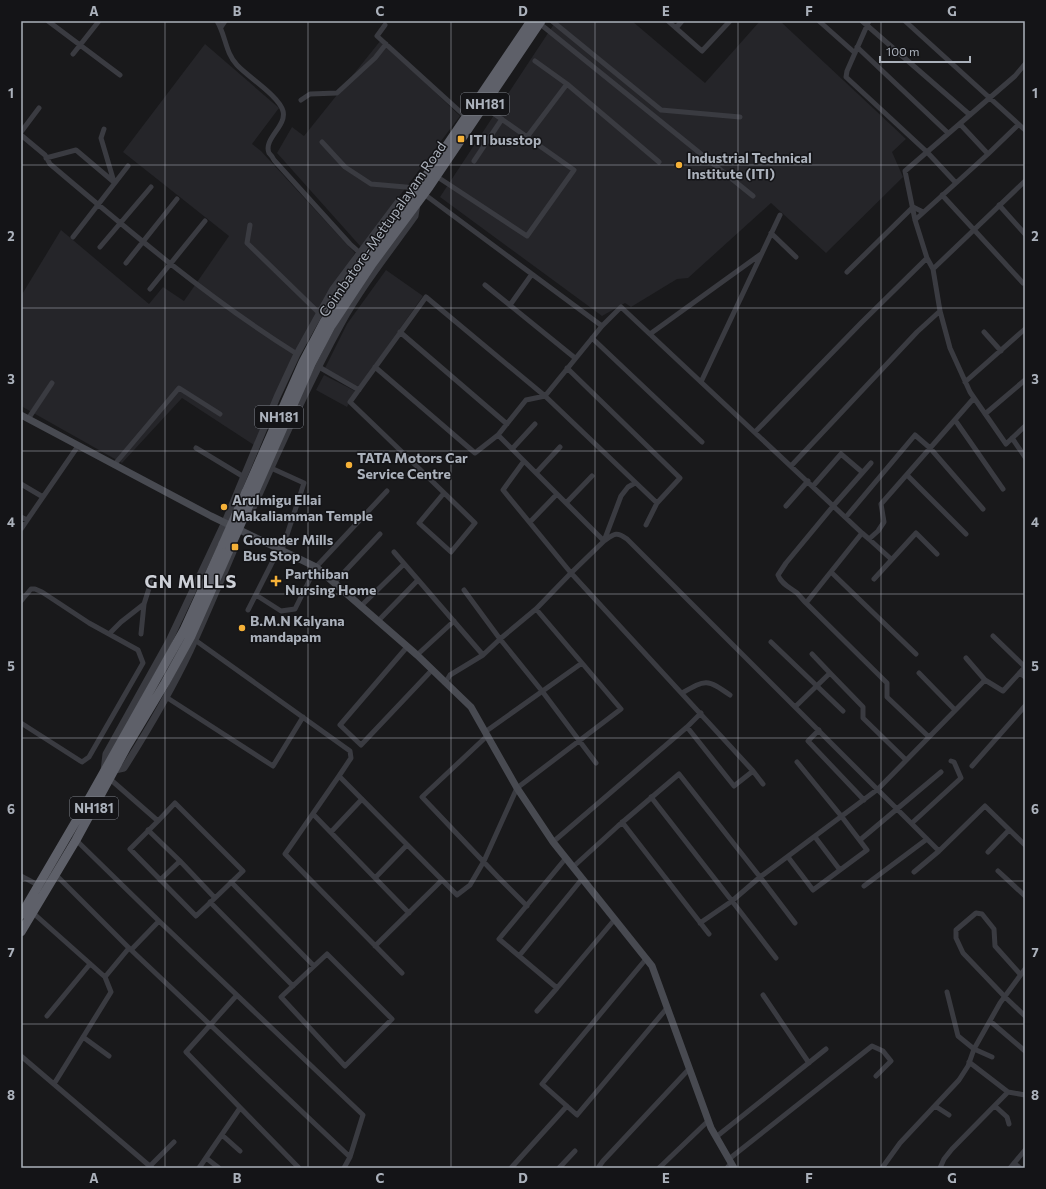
<svg xmlns="http://www.w3.org/2000/svg" width="1046" height="1189" font-family="Commissioner,sans-serif">
  <style>
    .built { fill: #252529 }
    .lines { fill: none; stroke-linecap: round; stroke-linejoin: round }
    .minor { stroke: #3a3b41; stroke-width: 5 }
    .tertiary { stroke: #3a3b41; stroke-width: 7 }
    .secondary { stroke: #484a51; stroke-width: 7 }
    .trunk { stroke: #5e6069; stroke-width: 9 }
    .trunk-bridge { stroke: #5e6069; stroke-width: 9 }
    .grid { fill: none; stroke: #abb1bb; stroke-width: 1; stroke-opacity: 0.55 }
    .poi-dot { fill: #f5b138; stroke: #141417; stroke-width: 1.5 }
    .labels { text-anchor: middle; dominant-baseline: central; stroke-width: 3; stroke-linejoin: round; paint-order: stroke }
    .shield { fill: #141417; stroke: #7e828a; stroke-width: 1 }
    .shield-label { font-size: 13px; font-weight: bold; fill: #abb1bb }
    .poi-label { font-size: 14px; font-weight: bold; fill: #abb1bb; stroke: #141417; text-anchor: start }
    .street-label { font-size: 14px; fill: #abb1bb; stroke: #141417 }
    .district-label { font-size: 18px; font-weight: bold; letter-spacing: 1px; fill: #cdd0d7; stroke: #141417 }
    .neatline { fill: none; stroke: #abb1bb; stroke-width: 1.5 }
    .grid-label { font-size: 13px; text-anchor: middle; font-weight: bold; fill: #abb1bb }
  </style>
  <rect width="100%" height="100%" fill="#19191b"/>
  <path class="built" d="M556 21H632L705 83 760 21H780L906 139 892 152 903 177 826 253 771 203 688 278 677 279 631 307 625 303 602 316 440 197Z
    M381 40 460 116 361 247 277 153 292 127 304 136Z
    M205 44 279 108 252 144 261 151 355 253 293 358 254 445 182 398 122 463 21 406V296L61 230 149 304 163 287 184 301 229 236 123 152Z
    M386 270 423 296 359 387 325 368 347 324Z
    M324 375 355 391 347 407 316 390Z"/>
  <g class="lines">
    <path class="minor" d="M48 21 120 75
      M217 21C226 36 225 52 237 65 248 77 279 96 283 111 287 126 263 139 269 153 271 155 273 158 274 160L350 244 360 253
      M552 21 661 110 740 117
      M668 21 702 51 730 21
      M819 21 855 53
      M862 21 970 115
      M869 21 847 71 846 77 927 152 905 171 915 220 927 258 933 269 940 311 950 348 970 392 1006 444 1025 426
      M905 21 1025 130
      M539 23 753 196
      M385 25 377 36 466 117
      M221 27 225 21
      M676 28 682 21
      M857 47 948 133
      M73 54 99 21
      M535 61 567 84 659 162
      M301 100 310 94 337 93 375 58 386 44
      M960 124 988 154 956 183 927 152 1015 76 1025 64
      M104 129 101 138 114 182
      M21 132 39 108
      M21 135 45 155 50 164C129 231 209 299 297 354
      M527 137 567 84
      M322 142 345 167 371 184 417 188
      M988 154 1018 125
      M46 158 76 150 115 183
      M474 161 502 119
      M436 176 527 236 574 170 483 106
      M424 194 602 326 545 396 526 400 498 435 604 541C614 534 616 531 627 539L939 851
      M942 195 1023 283
      M999 205 1025 234
      M915 220 956 183
      M250 225 247 243 319 313
      M771 233 796 257
      M73 237 128 166
      M100 247 151 187
      M126 263 177 199
      M933 269 1025 181
      M847 272 913 207 923 212
      M485 285 575 358
      M150 289 205 221
      M510 305 532 274
      M602 326 621 307 862 533 806 603 887 683V697L929 737
      M400 332 507 424
      M984 332 1001 351
      M650 334 761 254
      M592 338 702 442
      M319 367 359 390
      M375 367 475 453 498 435
      M701 382 780 215
      M965 382 1025 329
      M985 414 1025 380
      M28 419 52 383
      M955 420 1003 489
      M755 432 861 323 927 258
      M1012 438 1025 457
      M196 448 244 477
      M512 449 535 424
      M524 461 503 490 571 573 536 609
      M114 465 179 388 220 414
      M791 466 917 332 940 311
      M271 468 304 483 282 550
      M536 473 560 447
      M907 475 966 534
      M21 484 43 497
      M813 486 841 454 862 472
      M444 493 419 523 451 552 475 523C433 482 392 442 350 402L426 297 545 396 657 503 680 478 567 368
      M566 503 592 476
      M786 506 808 481
      M21 517 27 520
      M846 517 915 435 930 448 983 509
      M530 522 557 494
      M646 525 657 503
      M21 529 78 446
      M862 533 869 539 878 531 884 522 881 504 974 398
      M869 539 891 559
      M394 552 483 655 500 639 536 609 582 663
      M831 572 916 654
      M874 579 916 533 937 554
      M334 583 380 534
      M464 590 500 639 542 691 596 763
      M256 595 281 611 295 609 316 567 387 491
      M21 601 31 589H35L42 592 89 623 138 650 143 663 89 757 82 762 21 723
      M806 603C803 600 800 596 797 593 791 588 781 584 778 575L786 563 834 505 871 463
      M361 606 404 564
      M248 610 279 549
      M378 621 418 580
      M109 634 121 622 144 604
      M141 634 144 604 151 582
      M993 636 1025 667
      M195 640 350 751 351 758 339 776
      M771 642 843 711
      M407 647 340 725 361 745 432 670
      M812 654 830 673
      M417 655 454 621
      M966 658 985 680
      M919 673 955 710
      M1020 673 1025 677
      M445 683 450 675 483 655
      M682 693C706 679 707 679 730 695
      M166 697 273 766 303 717
      M795 707 830 673 863 707V718L906 760
      M687 727 701 713
      M819 730 808 741 864 800
      M487 736 422 797 498 877 527 906
      M972 766 1025 706
      M753 771 763 784
      M110 779 158 821 130 849 196 916 215 898 180 861 160 880
      M651 797 732 901 760 877 795 923
      M313 814 409 913
      M158 821 175 803 243 871 215 898
      M622 822 709 934
      M912 823 961 778 954 762 951 761
      M148 830 180 861
      M331 832 362 799
      M815 837 840 870
      M76 840 159 921 363 1115 350 1157
      M860 840 941 772
      M553 842 687 727 734 786 753 771 571 573 604 541 621 496 628 487 635 483
      M988 852 1009 830
      M788 857 813 890 867 850 842 817 797 762
      M573 867 618 826 679 774 760 877 878 789 985 680 1003 691 1025 667
      M998 871 1025 896
      M914 872 939 851 985 806 1025 845
      M55 874 129 948 350 1157 344 1168
      M21 876 38 885
      M375 878 407 845
      M231 882 314 966
      M864 886 927 839
      M210 902 293 986
      M32 912 105 977 129 948
      M700 923 732 901 776 958
      M375 946 442 880
      M131 950 159 921
      M327 954 392 1019 345 1066 281 997Z
      M519 956 582 879
      M646 959 542 1084 577 1115 667 1008
      M402 973 285 854 339 776 457 895 470 885 484 861 517 788 621 709 582 663 485 732
      M1020 974 995 946 994 929 982 914 976 913 956 930V938L963 953 1005 997 1025 1016
      M557 988 615 919
      M947 992 958 1036 974 1049 992 1057
      M237 995 186 1052 299 1168
      M763 995 809 1063
      M537 1011 557 988 499 939 566 858
      M47 1016 90 964
      M990 1021 1025 1051
      M83 1037 109 1056
      M21 1056 152 1168
      M969 1062 1008 1092 1025 1095
      M54 1084 111 992 105 977
      M935 1106 949 1115
      M995 1106 1007 1117 1009 1124
      M222 1135 240 1151
      M716 1137 826 1049
      M206 1158 219 1168
      M729 1159 872 1046 883 1051 891 1061 876 1076
      M1014 1163 1020 1168
      M150 1166 174 1142
      M199 1168 240 1108
      M511 1168 567 1106
      M559 1168 575 1151
      M598 1168 603 1161 689 1069
      M659 1168 708 1121
      M727 1168 731 1163
      M882 1168 900 1143 959 1080 968 1066 974 1049 1000 1003 1025 969
      M940 1168 944 1159 952 1149 1008 1092
      M1010 1168 1025 1150"/>
    <path class="tertiary" d="M252 510C280 448 308 384 341 324 362 286 390 251 415 216L417 204
      M115 770 124 768C148 730 171 691 190 651 205 618 219 585 233 552
      M104 771 106 754 169 641 225 522 277 397 297 354 333 289 398 202 411 197"/>
    <path class="secondary" d="M21 415 211 516 316 567 417 655 471 707 517 788 553 842 652 966 711 1128 734 1168"/>
    <path class="trunk" d="M246 492 303 362 324 322 365 259 422 182 531 21
      M253 496 311 364 331 326 372 264 429 187 541 21
      M21 915 86 804 184 630 223 544
      M21 932 76 840 126 748 165 683 191 636 230 548"/>
    <path class="trunk-bridge" d="M223 544 246 492
      M230 548 253 496"/>
  </g>
  <path class="grid" d="M165 21V1168M308 21V1168M451 21V1168M595 21V1168M738 21V1168M881 21V1168M21 165H1025M21 308H1025M21 451H1025M21 594H1025M21 738H1025M21 881H1025M21 1024H1025"/>
  <g class="poi-dot">
    <rect x="457" y="135" width="8" height="8" rx="2"/>
    <circle cx="679" cy="165" r="4"/>
    <circle cx="349" cy="465" r="4"/>
    <circle cx="224" cy="507" r="4"/>
    <rect x="231" y="543" width="8" height="8" rx="2"/>
    <path d="M274 575h4v4h4v4h-4v4h-4v-4h-4v-4h4z"/>
    <circle cx="242" cy="628" r="4"/>
  </g>
  <g class="labels">
    <g class="shield">
      <rect x="461" y="93" width="48" height="22" rx="3"/>
      <rect x="255" y="406" width="48" height="22" rx="3"/>
      <rect x="70" y="797" width="48" height="22" rx="3"/>
    </g>
    <g class="shield-label">
      <text x="485" y="104">NH181</text>
      <text x="279" y="417">NH181</text>
      <text x="94" y="808">NH181</text>
    </g>
    <g class="poi-label">
      <text x="469" y="139">ITI busstop</text>
      <text x="687" y="157">Industrial Technical<tspan x="687" dy="16">Institute (ITI)</tspan></text>
      <text x="357" y="457">TATA Motors Car<tspan x="357" dy="16">Service Centre</tspan></text>
      <text x="232" y="499">Arulmigu Ellai<tspan x="232" dy="16">Makaliamman Temple</tspan></text>
      <text x="243" y="539">Gounder Mills<tspan x="243" dy="16">Bus Stop</tspan></text>
      <text x="285" y="573">Parthiban<tspan x="285" dy="16">Nursing Home</tspan></text>
      <text x="250" y="620">B.M.N Kalyana<tspan x="250" dy="16">mandapam</tspan></text>
    </g>
    <g class="street-label">
      <text transform="translate(382 229) rotate(-55)">Coimbatore-Mettupalayam Road</text>
    </g>
    <g class="district-label">
      <text x="191" y="581">GN MILLS</text>
    </g>
  </g>
  <rect width="1046" height="1189" fill="none" stroke="#141417" stroke-width="44"/>
  <path d="M880 56v6h90v-6" fill="none" stroke="#abb1bb" stroke-width="2"/>
  <text x="886" y="56" font-size="12" fill="#abb1bb" stroke="#141417" stroke-width="3" paint-order="stroke">100 m</text>
  <rect x="22" y="22" width="1002" height="1145" class="neatline"/>
  <g class="grid-label">
    <text x="94" y="16">A</text>
    <text x="237" y="16">B</text>
    <text x="380" y="16">C</text>
    <text x="523" y="16">D</text>
    <text x="666" y="16">E</text>
    <text x="809" y="16">F</text>
    <text x="952" y="16">G</text>
    <text x="11" y="98">1</text>
    <text x="1035" y="98">1</text>
    <text x="11" y="241">2</text>
    <text x="1035" y="241">2</text>
    <text x="11" y="384">3</text>
    <text x="1035" y="384">3</text>
    <text x="11" y="527">4</text>
    <text x="1035" y="527">4</text>
    <text x="11" y="671">5</text>
    <text x="1035" y="671">5</text>
    <text x="11" y="814">6</text>
    <text x="1035" y="814">6</text>
    <text x="11" y="957">7</text>
    <text x="1035" y="957">7</text>
    <text x="11" y="1100">8</text>
    <text x="1035" y="1100">8</text>
    <text x="94" y="1183">A</text>
    <text x="237" y="1183">B</text>
    <text x="380" y="1183">C</text>
    <text x="523" y="1183">D</text>
    <text x="666" y="1183">E</text>
    <text x="809" y="1183">F</text>
    <text x="952" y="1183">G</text>
  </g>
</svg>
